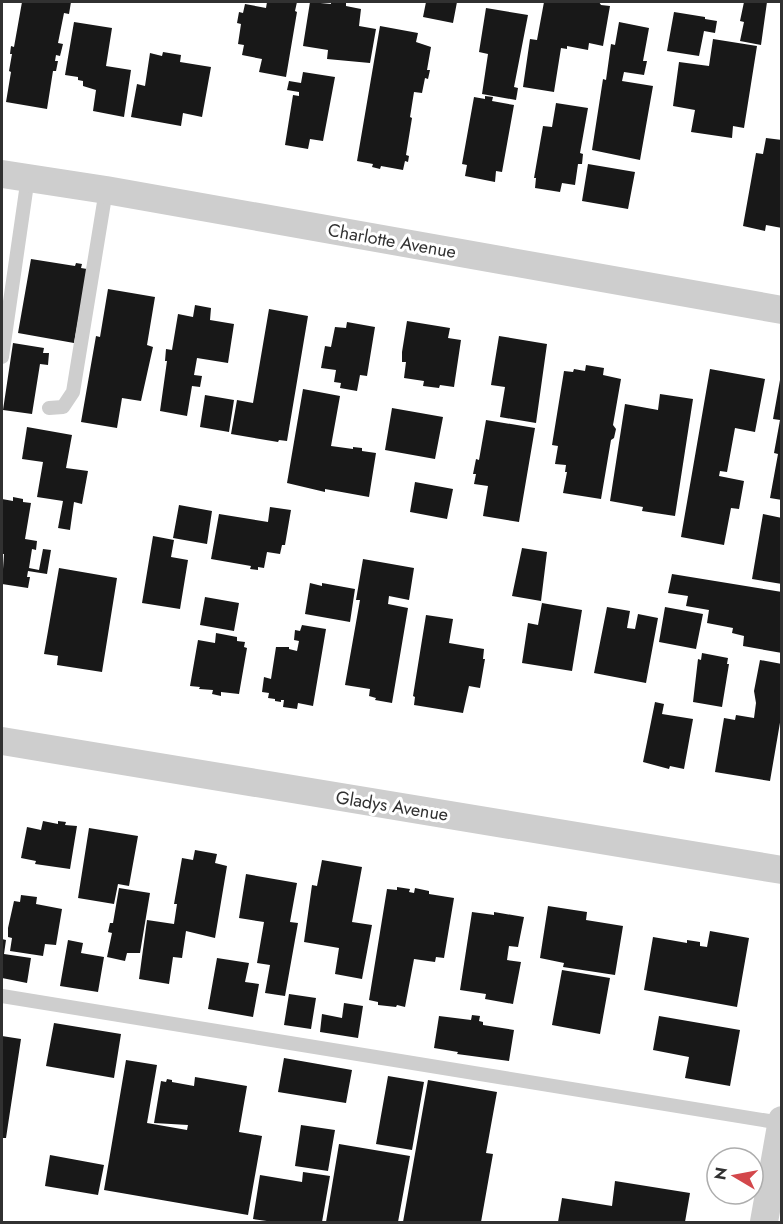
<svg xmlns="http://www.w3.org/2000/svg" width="783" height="1224" font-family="Jost,sans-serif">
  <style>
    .building { fill: #181818 }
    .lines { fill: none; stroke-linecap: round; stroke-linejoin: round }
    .lane { stroke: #cecece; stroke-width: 14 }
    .street { stroke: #cecece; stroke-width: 28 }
    .labels { text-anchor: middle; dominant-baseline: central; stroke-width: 6; stroke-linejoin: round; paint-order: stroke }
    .street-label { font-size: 18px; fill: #313131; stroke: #fff }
  </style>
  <rect width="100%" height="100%" fill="#fff"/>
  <path class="building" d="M22 2H71L69 14 64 13 58 43 63 44 60 56 56 55 55 61H58L56 71H53L47 109 6 102 11 72 9 71 12 54H10L11 46 14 47Z
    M267 2H297L295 11 297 12 286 77 259 72 262 59 242 55 244 45 238 44 241 24 237 23 239 12 243 13 245 4 266 8Z
    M310 2 331 4V2H346V6L361 9 359 26 376 29 370 63 327 59 328 50 303 46Z
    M426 2H457L453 23 423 17Z
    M544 2H599L601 5 610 6 603 46 589 43 588 50 567 46V49L561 48 554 92 523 87 530 39 537 40Z
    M744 2H767L761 45 740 41 744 22 740 21Z
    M486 8 528 15 514 87 518 88 516 100 482 94 488 54 479 52Z
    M674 12 705 17V19L717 21 715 33 704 31 699 56 667 51Z
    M74 22 112 28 106 66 131 70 124 117 93 111 96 90 83 86V81L78 80V77L65 75Z
    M619 22 649 28 643 61H647L644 75 624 72 622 81 653 86 640 160 592 150 603 79 606 80 611 44 615 45Z
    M380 26 418 33 416 42 431 47 427 70H430L428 79 425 78 422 93 414 92 410 117 412 118 406 155 409 156 408 162 405 161 403 170 381 166 380 169 372 167 373 164 357 161Z
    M713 39 757 46 744 128 733 126 732 138 691 132 695 110 673 106 679 62 709 66Z
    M163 52 181 55 180 62 211 67 202 117 183 113 181 126 131 117 137 84 145 86 150 53 162 56Z
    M303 72 335 77 323 141 310 139 308 149 285 145 293 95 299 96V92L287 90 289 81 301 83Z
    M485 96 493 97 492 101 514 105 502 172 496 171 495 182 465 176 467 165 462 164 474 97 485 99Z
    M556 103 588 108 580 153 583 154 582 164H578L575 185 562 183 560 192 535 188 536 178H534L543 126 552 127Z
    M766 138 782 140V228L766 225 765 231 743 226 756 153 763 154Z
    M588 164 635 172 628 209 582 201Z
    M31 259 75 266 76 263 82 264 81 268 87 269 80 316H79L74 343 18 333Z
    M108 289 155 297 147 345 153 347 141 401 122 398 117 428 81 422 96 336 100 337Z
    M195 305 211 308 210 320 234 324 228 363 197 358 194 375 202 376 200 387 192 386 187 416 160 411 167 361H165L166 349 172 350 178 314 193 317Z
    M269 309 308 316 287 441 279 440 278 442 231 434 237 400 253 403Z
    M407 321 450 328 448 338 461 340 454 387 440 385 439 388 423 386 424 381 404 378 406 362H402V352Z
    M347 322 375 327 367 376 360 375 357 391 340 388 341 383 334 382 336 370 321 368 325 346 331 347 335 327 346 328Z
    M499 336 547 344 536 423 500 417 505 387 491 385Z
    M13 343 44 348 43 353H49L48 365 40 364 32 414 3 410Z
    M586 365 604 368 603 375 621 379 613 425 616 429 614 438 611 440 601 499 563 493 567 472H565L566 465 555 464 558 446 552 445 564 371 573 372 574 369 585 371Z
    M710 369 765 379 755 432 735 428 727 472 720 471 719 476 744 481 739 509 731 508 724 545 681 537Z
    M780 380 782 381V500L770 498 778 454 774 453 780 420 773 419Z
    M303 389 340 396 331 446 353 449V447L362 448V451L376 453 369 497 325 489V492L287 483Z
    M660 394 693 399 675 516 642 511 643 507 610 501 625 404 658 410Z
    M205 395 234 400 229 432 200 427Z
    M392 408 443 417 435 459 385 450Z
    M486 420 535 428 519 522 483 516 488 486 474 484 476 474H473L476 459 479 460Z
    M27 427 72 435 66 468 88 471 82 504 74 502 70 530 58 528 63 501 37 497 43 462 22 459Z
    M415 482 453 489 447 519 410 512Z
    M13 497 23 499V502L31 503 25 539 37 541 36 550 32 549 29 568 39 570 43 549 51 550 47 574 28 571 27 577H30L28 588 2 584 4 554H2V499L13 501Z
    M179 505 212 511 207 544 173 538Z
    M270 507 291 510 285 545H282L280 554 267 552 264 568 258 567V570L250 569 251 566 211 559 219 514 268 522Z
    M763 514 782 518V584L752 579Z
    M153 536 174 540 171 557 188 560 180 609 142 603Z
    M522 548 547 552 541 601 512 596Z
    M363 559 414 568 409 600 389 596 388 604 408 608 392 703 375 700 376 698 369 696 370 689 345 685 360 600H356Z
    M59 568 117 578 102 672 57 665 58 656 44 654Z
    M672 574 782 592V653L743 646 744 636 732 633 733 628 707 623 709 610 686 606 688 596 668 593Z
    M310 583 322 586V583L355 589 350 622 305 614Z
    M205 597 239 603 234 631 200 625Z
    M542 603 582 610 572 671 522 663 528 623 538 625Z
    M607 607 630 611 627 628 635 629 638 614 658 618 646 683 594 673Z
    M665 607 703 614 696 649 659 642Z
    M426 615 453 619 449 643 484 649 483 659H485L480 688 469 686 463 713 414 705 415 697 413 696Z
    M302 625 326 629 313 706 298 703 297 709 283 707 284 700H281V702L275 701V699L268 698 269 693 262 692 264 677 271 679 276 647H289V649L297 651 299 641 294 640 295 630 300 631Z
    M216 633 237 637V641L245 642 244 647 247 648 239 694 221 692V696L212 694 213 690 199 689 200 687 190 686 198 640 215 643Z
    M702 653 728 658 727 664H729L722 707 693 702 698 659 701 660Z
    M760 660 782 664V711L770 781 715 772 724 718 735 720 736 715 754 718 756 703 754 691Z
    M655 702 664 704 662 714 693 719 684 769 670 766 669 769 643 762Z
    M43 821 58 824V821L66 822 65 825 77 826 70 869 35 864 36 861 21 858 27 827 41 830Z
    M89 828 138 836 129 886 118 884 114 904 78 898Z
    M195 850 217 854 215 863 227 866 215 938 186 931 182 958 173 957 169 984 139 979 147 920 174 924 177 904H174L182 858 193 860Z
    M322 860 362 867 352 922 372 925 362 979 335 974 339 948 304 942 312 885 317 886Z
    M246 874 297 883 290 922 298 923 285 996 265 993 270 965 257 963 264 922 239 918Z
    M397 887 410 889 409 892 414 893 415 888 429 891V894L454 898 444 958 436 957 435 962 414 959 405 1007 397 1005 396 1007 378 1005V1002L369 1000 387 889 397 890Z
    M119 888 150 893 140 953H127L125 961 107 957 112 933 108 932 110 923H113Z
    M21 895 37 897 36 904 62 909 56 945 45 944 43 956 10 951 12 938 8 937V928L14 901 20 902Z
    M548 906 587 912 586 920 623 926 615 975 563 967 564 963 540 958Z
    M472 912 494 915V912L524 917 518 947 509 946 507 960 521 962 513 1004 485 999 486 994 460 990Z
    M710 931 749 938 737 1007 644 990 653 937 687 943V940L700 942V946L707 947Z
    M2 939 6 940 4 954 31 958 27 983 2 978Z
    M68 940 83 943 81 953 104 957 98 992 60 986Z
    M217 958 249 963 245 982 259 984 253 1017 208 1009Z
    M562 970 610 978 600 1034 552 1025Z
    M289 994 316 998 311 1029 284 1025Z
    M344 1003 363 1006 358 1038 320 1032 322 1014 342 1018Z
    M472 1015 480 1016 479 1021 483 1022V1025L514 1030 509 1061 457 1054 458 1052 434 1048 439 1016 471 1020Z
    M659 1016 740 1030 730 1086 685 1078 689 1057 653 1050Z
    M54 1023 121 1034 114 1078 46 1066Z
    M2 1036 21 1039 6 1138H2Z
    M284 1058 352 1070 346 1103 278 1092Z
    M126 1060 157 1065 147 1123 187 1130 188 1125 154 1123 161 1081 166 1082 167 1079 172 1080V1082L194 1086 195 1077 247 1086 239 1132 262 1136 248 1215 104 1190Z
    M388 1076 424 1082 412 1150 376 1144Z
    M428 1080 497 1092 486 1153 493 1154 481 1222H403Z
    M301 1125 335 1130 328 1171 295 1166Z
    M339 1144 410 1156 398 1222H326Z
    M50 1155 104 1165 98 1195 45 1186Z
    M303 1172 330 1176 322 1222H274L253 1219 260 1175 302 1182Z
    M615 1181 690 1193 685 1222H558L562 1198 612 1206Z"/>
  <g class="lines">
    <path class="lane" d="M2 357 28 177
      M49 408 63 407 73 392 106 190
      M2 996 781 1123"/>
    <path class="street" d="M2 174 106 190 782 310
      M2 741 782 870
      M764 1222 782 1120"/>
  </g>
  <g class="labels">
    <g class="street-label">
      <text transform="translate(392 241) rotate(10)">Charlotte Avenue</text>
      <text transform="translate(392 806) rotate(9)">Gladys Avenue</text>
    </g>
  </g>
  <rect width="783" height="1224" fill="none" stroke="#313131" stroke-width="6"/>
  <g transform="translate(735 1176) rotate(280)"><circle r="28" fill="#ffffff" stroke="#adadad" stroke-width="1.5"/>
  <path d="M0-4.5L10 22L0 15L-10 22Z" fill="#d3474b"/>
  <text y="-9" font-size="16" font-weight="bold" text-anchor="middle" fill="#313131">N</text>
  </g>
</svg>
